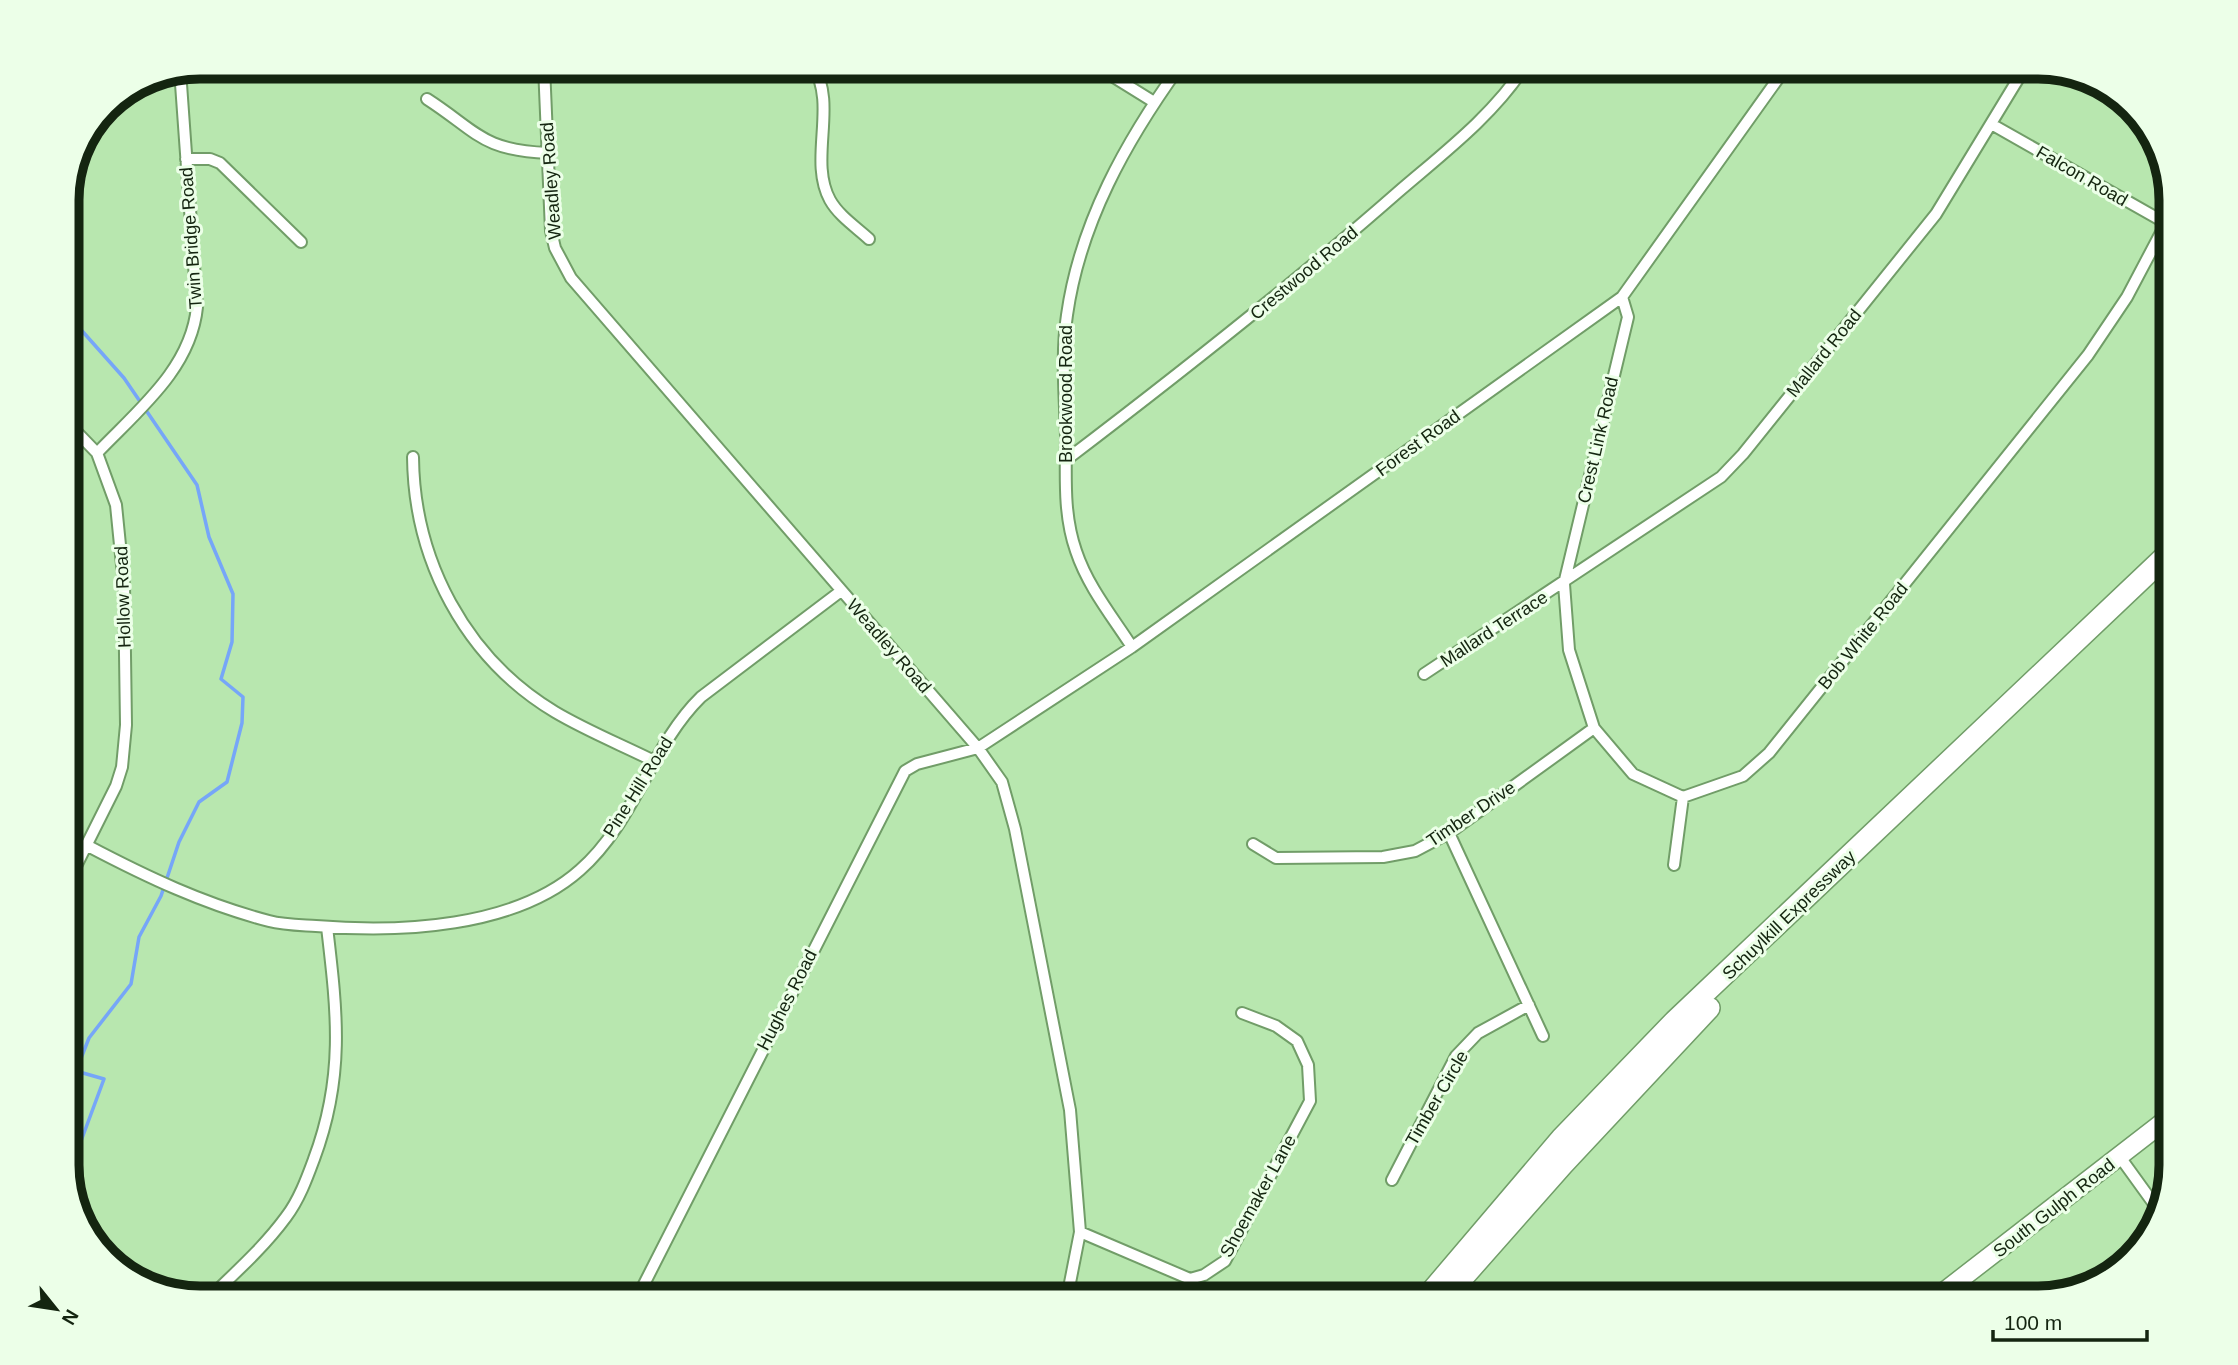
<svg xmlns="http://www.w3.org/2000/svg" width="2238" height="1365" font-family="Helvetica,sans-serif">
  <style>
    .lines { fill: none; stroke-linecap: round; stroke-linejoin: round }
    .stream { stroke: #76a6f8; stroke-width: 3.5 }
    .minor-casing { stroke: #719d68; stroke-width: 14 }
    .primary-casing { stroke: #719d68; stroke-width: 21 }
    .motorway-casing { stroke: #719d68; stroke-width: 24 }
    .minor { stroke: #fff; stroke-width: 10 }
    .primary { stroke: #fff; stroke-width: 18 }
    .motorway { stroke: #fff; stroke-width: 21 }
    .labels { text-anchor: middle; dominant-baseline: central; stroke-width: 6; stroke-linejoin: round; paint-order: stroke }
    .street-label { font-size: 18px; fill: #142510; stroke: #ecffe8 }
    .rim { fill: none; stroke: #142510; stroke-width: 9 }
  </style>
  <rect width="100%" height="100%" fill="#b8e7af"/>
  <g class="lines">
    <path class="stream" d="M67 314 124 378 197 485 209 537 233 594 232 642 221 679 243 697 242 723 227 782 199 802 179 842 161 896 139 937 131 984 89 1038 76 1071 104 1079 81 1141 67 1160"/>
    <g class="minor-casing">
      <path id="minor" d="M544 66 551 231 555 248 571 278 978 748 1002 782 1015 829 1070 1110 1080 1232 1067 1298
        M813 66C838 105 808 160 830 200 839 216 856 227 869 239
        M1096 66 1154 102
        M427 99C478 132 481 150 548 153
        M1993 125 2171 226
        M186 159H210L220 163 301 242
        M1622 297 1628 317 1564 584 1569 650 1594 728 1633 774 1683 797 1743 776 1769 753 2088 355 2127 297 2165 225
        M67 422 97 453 116 505 124 585 126 725 122 767 116 786 67 884
        M97 453C137 411 191 369 197 307L180 70
        M413 457C414 560 465 658 555 712 587 731 622 745 656 762
        M1066 460C1179 374 1290 287 1397 193 1441 155 1493 116 1525 66
        M1132 647C1112 616 1088 587 1076 551 1063 514 1066 476 1066 436 1065 396 1061 354 1067 315 1080 223 1126 141 1180 66
        M1424 674 1721 477 1743 454 1936 214 2026 66
        M1449 833 1543 1036
        M1253 844 1276 858 1383 857 1415 851 1449 833 1594 728
        M88 846C147 877 204 904 269 921 284 925 301 925 316 926 399 933 515 928 580 870 634 823 651 746 701 697L841 591
        M1674 865 1683 797
        M2120 1157 2159 1211
        M1392 1180 1456 1056 1478 1033 1529 1005
        M1080 1232 1190 1279 1204 1275 1225 1261 1310 1101 1308 1065 1297 1041 1276 1026 1242 1013
        M209 1298C236 1272 264 1247 286 1217 299 1200 307 1178 314 1159 345 1076 337 1012 327 927
        M637 1298 905 771 917 764 978 748 1132 647 1622 297 1787 66"/>
    </g>
    <g class="primary-casing">
      <path id="primary" d="M1936 1298 2171 1116"/>
    </g>
    <g class="motorway-casing">
      <path id="motorway" d="M1457 1284 1563 1164 1709 1008
        M1426 1298 1562 1138 1675 1021 2171 551"/>
    </g>
    <use href="#minor" class="minor"/>
    <use href="#primary" class="primary"/>
    <use href="#motorway" class="motorway"/>
  </g>
  <g class="labels">
    <g class="street-label">
      <text transform="translate(2082 176) rotate(30)">Falcon Road</text>
      <text transform="translate(551 181) rotate(-94)">Weadley Road</text>
      <text transform="translate(191 238) rotate(-94)">Twin Bridge Road</text>
      <text transform="translate(1304 273) rotate(-40)">Crestwood Road</text>
      <text transform="translate(1824 353) rotate(-51)">Mallard Road</text>
      <text transform="translate(1066 394) rotate(-90)">Brookwood Road</text>
      <text transform="translate(1598 440) rotate(-77)">Crest Link Road</text>
      <text transform="translate(1418 443) rotate(-36)">Forest Road</text>
      <text transform="translate(123 597) rotate(-92)">Hollow Road</text>
      <text transform="translate(1494 629) rotate(-33)">Mallard Terrace</text>
      <text transform="translate(1863 636) rotate(-51)">Bob White Road</text>
      <text transform="translate(889 646) rotate(49)">Weadley Road</text>
      <text transform="translate(638 787) rotate(-58)">Pine Hill Road</text>
      <text transform="translate(1471 814) rotate(-34)">Timber Drive</text>
      <text transform="translate(1789 915) rotate(-44)">Schuylkill Expressway</text>
      <text transform="translate(787 1000) rotate(-63)">Hughes Road</text>
      <text transform="translate(1437 1098) rotate(-60)">Timber Circle</text>
      <text transform="translate(1258 1196) rotate(-61)">Shoemaker Lane</text>
      <text transform="translate(2054 1208) rotate(-38)">South Gulph Road</text>
    </g>
  </g>
  <path d="M0 0H2238V1365H0ZM200 79H2038A121 121 0 0 1 2159 200V1165A121 121 0 0 1 2038 1286H200A121 121 0 0 1 79 1165V200A121 121 0 0 1 200 79Z" fill="#ecffe8" fill-rule="evenodd"/>
  <path class="rim" d="M200 79H2038A121 121 0 0 1 2159 200V1165A121 121 0 0 1 2038 1286H200A121 121 0 0 1 79 1165V200A121 121 0 0 1 200 79Z"/>
  <g transform="translate(56 1309) rotate(120)" stroke="#ecffe8" stroke-width="5" paint-order="stroke">
  <path d="M0-5L12 26L0 18L-12 26Z" fill="#142510"/>
  <text y="-10" font-size="19" font-weight="bold" text-anchor="middle" fill="#142510">N</text>
  </g>
  <path d="M1993 1330v10h154v-10" fill="none" stroke="#142510" stroke-width="3.5"/>
  <text x="2004" y="1330" font-size="21" fill="#142510" stroke="#ecffe8" stroke-width="5" paint-order="stroke">100 m</text>
</svg>
